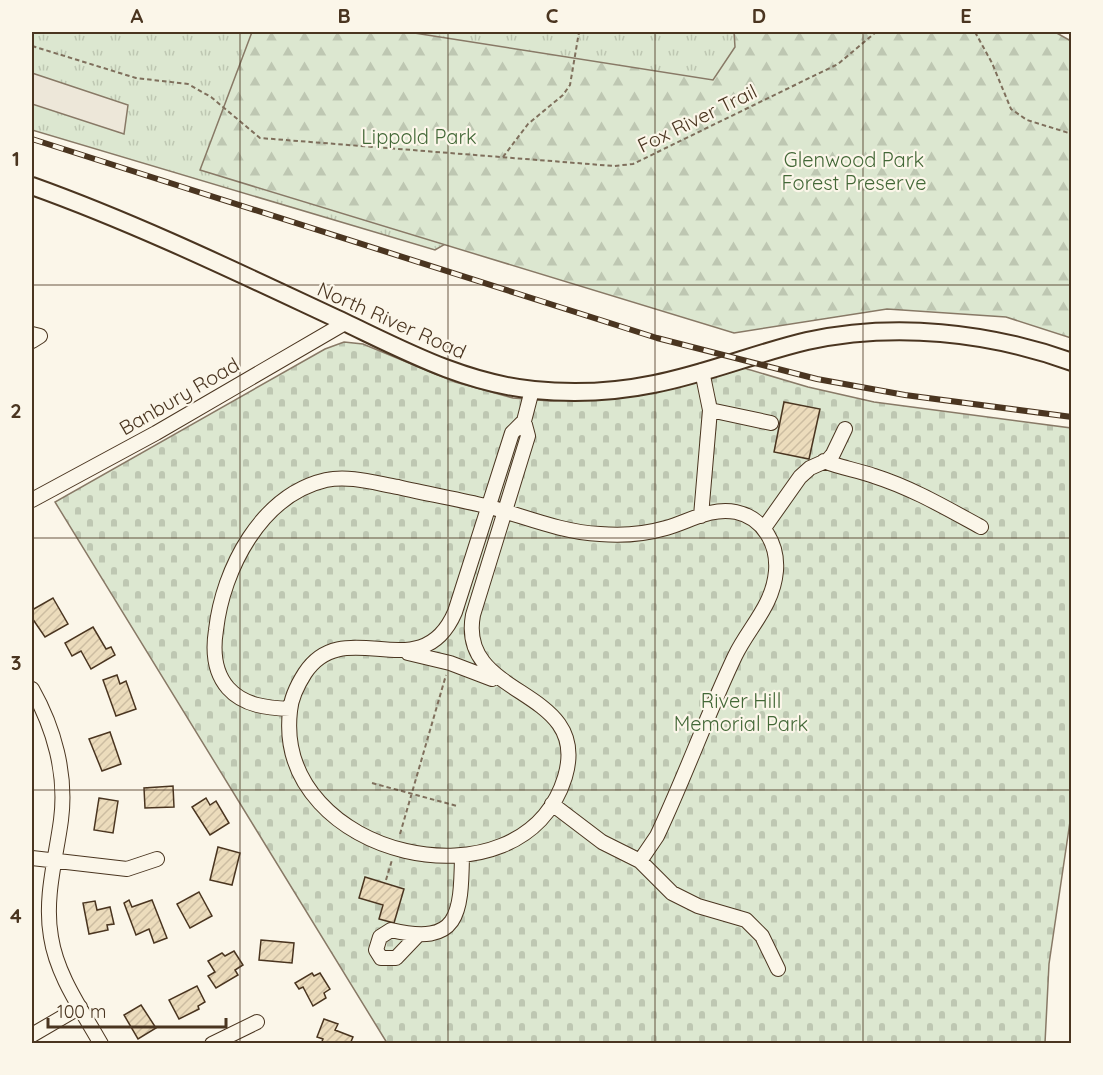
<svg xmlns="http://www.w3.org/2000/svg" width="1103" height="1075" font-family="Quicksand,sans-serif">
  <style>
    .grass { fill: url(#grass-tufts); stroke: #887966; stroke-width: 1.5 }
    .forest { fill: url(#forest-firs); stroke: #887966; stroke-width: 1.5 }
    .cemetery { fill: url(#cemetery-stones); stroke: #887966; stroke-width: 1.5 }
    .parking { fill: #ede7d9; stroke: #887966; stroke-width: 1.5 }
    .building { fill: url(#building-hatch); stroke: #4a3520; stroke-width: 1.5 }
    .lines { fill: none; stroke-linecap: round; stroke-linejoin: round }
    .minor-casing { stroke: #4a3520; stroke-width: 16 }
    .major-casing { stroke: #4a3520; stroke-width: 20 }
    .path { stroke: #7f6f5c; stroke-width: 2; stroke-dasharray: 4.5 3; stroke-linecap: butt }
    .minor { stroke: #fbf6e9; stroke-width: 14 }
    .major { stroke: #fbf6e9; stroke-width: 16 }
    .rail-casing { stroke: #4a3520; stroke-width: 6 }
    .rail { stroke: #fbf6e9; stroke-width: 4; stroke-dasharray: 11; stroke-linecap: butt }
    .grid { fill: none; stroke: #4a3520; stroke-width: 1.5; stroke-opacity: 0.55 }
    .labels { text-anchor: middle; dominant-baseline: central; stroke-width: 4.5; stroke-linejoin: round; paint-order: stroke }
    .street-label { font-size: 20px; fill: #4a3520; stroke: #fbf6e9 }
    .park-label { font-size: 20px; fill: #436837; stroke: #fbf6e9 }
    .neatline { fill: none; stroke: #4a3520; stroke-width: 2 }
    .grid-label { font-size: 20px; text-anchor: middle; font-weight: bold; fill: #4a3520 }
  </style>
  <defs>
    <pattern id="grass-tufts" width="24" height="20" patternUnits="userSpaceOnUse" patternTransform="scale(1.5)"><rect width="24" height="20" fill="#dce7d0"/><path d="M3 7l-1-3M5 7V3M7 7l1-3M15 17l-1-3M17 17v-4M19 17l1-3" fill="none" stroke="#bec7b2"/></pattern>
    <pattern id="forest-firs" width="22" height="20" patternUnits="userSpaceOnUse" patternTransform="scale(1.5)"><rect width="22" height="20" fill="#dce7d0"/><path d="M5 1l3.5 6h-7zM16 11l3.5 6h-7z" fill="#bec7b2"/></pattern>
    <pattern id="cemetery-stones" width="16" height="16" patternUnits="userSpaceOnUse" patternTransform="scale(1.5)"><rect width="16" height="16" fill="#dce7d0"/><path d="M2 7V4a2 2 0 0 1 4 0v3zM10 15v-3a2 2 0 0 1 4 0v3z" fill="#bec7b2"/></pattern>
    <pattern id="building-hatch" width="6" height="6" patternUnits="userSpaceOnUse" patternTransform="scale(1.5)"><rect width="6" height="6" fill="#ecdcbc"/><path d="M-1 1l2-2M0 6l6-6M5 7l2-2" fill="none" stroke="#ccbda1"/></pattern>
  </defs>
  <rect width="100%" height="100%" fill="#fbf6e9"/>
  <path class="grass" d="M32 32H811L435 250 32 130Z"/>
  <path class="forest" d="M252 32H408L713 80 735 47 734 32H1055L1071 41V338L1006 317 887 309 734 333 200 170Z"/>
  <path class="cemetery" d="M344 342 363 344 455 382 513 398 550 401 637 396 686 385 744 368 808 387 874 402 1071 428 1072 808 1049 964 1045 1043H387L55 502 325 349Z"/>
  <path class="parking" d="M32 73 128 105 124 134 32 104Z"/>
  <path class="building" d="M784 402 820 409 809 459 774 452Z
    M53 598 68 624 45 637 32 618V610Z
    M93 627 106 649 111 647 115 655 91 669 81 651 72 656 65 643Z
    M117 675 120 684 126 681 136 709 116 716 103 680Z
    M110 732 121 764 102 771 89 739Z
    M173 786 174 807 145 808 144 788Z
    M99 798 118 801 113 833 94 830Z
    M206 798 210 805 216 801 229 823 210 835 192 807Z
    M218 847 240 853 232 885 210 880Z
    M365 877 404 889 394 923 379 919 383 905 359 898Z
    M199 892 212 916 190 928 177 904Z
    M129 900 132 907 152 900 167 938 154 943 149 929 136 935 124 903Z
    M95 901 97 910 110 907 114 924 107 925 108 930 89 934 83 903Z
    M261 940 294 943 292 963 259 960Z
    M234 951 243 965 235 970 238 975 216 988 208 976 215 972 208 961 222 953 225 956Z
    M312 973 314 976 320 973 330 989 324 993 326 998 313 1006 303 987 299 989 295 983Z
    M197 986 205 1002 198 1006 199 1009 179 1019 169 1000Z
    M141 1005 156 1028 138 1039 124 1015Z
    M324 1019 338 1024 335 1030 353 1037 350 1044H321L323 1039 317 1037Z"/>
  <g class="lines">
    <g class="minor-casing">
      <path id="minor" d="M32 334 40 336 32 341
        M710 410 771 423
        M524 421 512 433 455 612C421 691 345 612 305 673 298 684 291 698 290 711 273 858 523 915 565 777 592 686 457 700 473 615L528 436 524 421 532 390
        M824 461C841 468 858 470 874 476 912 488 946 508 981 527
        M32 500 156 433 345 323
        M701 516 710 410 702 371
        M764 528 800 477 810 468 828 460 833 454 845 429
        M408 653 450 663 492 679
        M32 689C54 728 67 774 61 820 56 858 44 898 51 937 57 976 82 1010 101 1044
        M290 709C268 708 244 706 228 688 214 672 213 649 216 630 223 569 261 495 326 480 349 475 375 483 398 487 427 494 457 499 486 506 524 516 560 532 600 534 622 536 645 534 666 528 690 521 711 507 736 512 764 518 778 545 776 571 773 606 749 627 735 656 707 715 685 777 657 836L640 861
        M552 804 602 842 640 861 672 893 698 906 746 920 762 936 778 969
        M32 858 127 869 157 859
        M417 936 396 958H381L376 950 380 937 391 930C459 946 461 915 462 856
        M32 1035 80 1007
        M212 1044 257 1022"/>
    </g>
    <g class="major-casing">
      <path id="major" d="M32 186C138 224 241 274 344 322 405 351 464 383 534 390 573 394 615 392 654 384 706 374 756 353 807 341 895 322 988 332 1072 362"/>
    </g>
    <path class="path" d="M975 32 992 63 1011 109 1027 120 1072 134
      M32 46 136 78 188 84 211 97 260 138 614 166 633 164 838 64 876 32
      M503 157 528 124 563 95 570 85 579 32
      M372 783 457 806
      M400 834 446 675
      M386 880 392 860"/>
    <use href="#minor" class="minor"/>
    <use href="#major" class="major"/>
    <g class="rail-casing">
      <path id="rail" d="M32 139 657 338 817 379 905 395 1072 417"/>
    </g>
    <use href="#rail" class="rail"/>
  </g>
  <path class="grid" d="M240 32V1044M448 32V1044M655 32V1044M863 32V1044M32 285H1072M32 538H1072M32 790H1072"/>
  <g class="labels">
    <g class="street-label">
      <text transform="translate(697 118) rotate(-26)">Fox River Trail</text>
      <text transform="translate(392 320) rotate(24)">North River Road</text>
      <text transform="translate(179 396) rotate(-30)">Banbury Road</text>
    </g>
    <g class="park-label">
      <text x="419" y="136">Lippold Park</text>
      <text x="854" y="159">Glenwood Park<tspan x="854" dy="23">Forest Preserve</tspan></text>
      <text x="741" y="700">River Hill<tspan x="741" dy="23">Memorial Park</tspan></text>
    </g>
  </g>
  <rect width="1103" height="1075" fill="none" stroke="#fbf6e9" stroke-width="66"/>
  <path d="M48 1018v9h178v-9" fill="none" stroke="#4a3520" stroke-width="3"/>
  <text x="57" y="1018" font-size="18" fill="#4a3520" stroke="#fbf6e9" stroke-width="4.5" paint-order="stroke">100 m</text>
  <rect x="33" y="33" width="1037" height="1009" class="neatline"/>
  <g class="grid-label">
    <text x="137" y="23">A</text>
    <text x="344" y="23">B</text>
    <text x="552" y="23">C</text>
    <text x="759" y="23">D</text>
    <text x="966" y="23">E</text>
    <text x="16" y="166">1</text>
    <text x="16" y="418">2</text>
    <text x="16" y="670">3</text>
    <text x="16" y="923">4</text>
  </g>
</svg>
